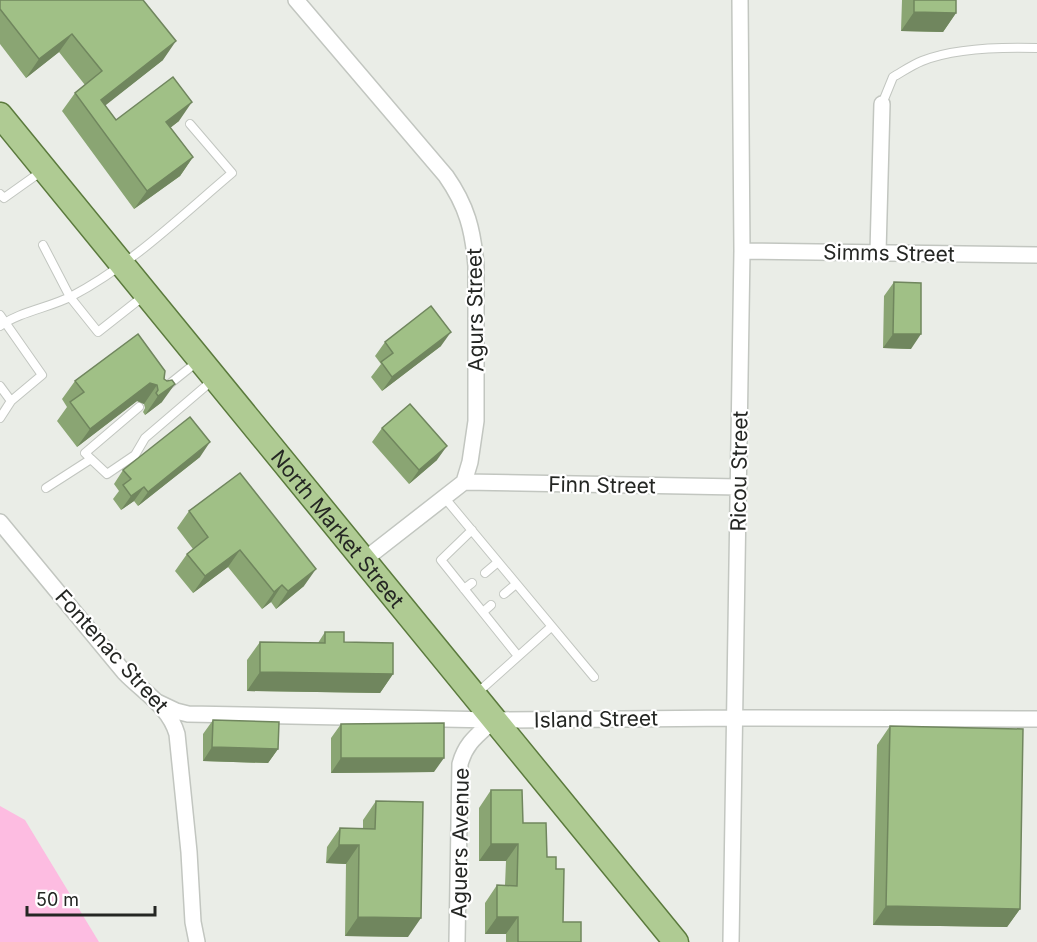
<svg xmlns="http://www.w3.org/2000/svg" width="1037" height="942" font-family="Inter,sans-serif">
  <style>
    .water { fill: #fdbce1 }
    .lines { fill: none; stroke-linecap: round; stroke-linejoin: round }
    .lane-casing { stroke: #c2c6c0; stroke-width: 10 }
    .street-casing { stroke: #c2c6c0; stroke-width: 18 }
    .primary-casing { stroke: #5b7a3d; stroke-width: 27 }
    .lane { stroke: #fff; stroke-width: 8 }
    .street { stroke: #fff; stroke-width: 15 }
    .primary { stroke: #afcb93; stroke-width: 24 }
    .wall { fill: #8aa573 }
    .shaded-wall { fill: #70865e }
    .building { fill: #a0c086; stroke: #70865e; stroke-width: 1.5 }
    .labels { text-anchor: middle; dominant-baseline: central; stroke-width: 4.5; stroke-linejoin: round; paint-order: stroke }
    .street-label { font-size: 21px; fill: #242623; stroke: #fff }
  </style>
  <rect width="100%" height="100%" fill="#eaede7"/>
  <path class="water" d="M0 806 25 820 99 942H0Z"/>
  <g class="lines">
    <g class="lane-casing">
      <path id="lane" d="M882 104 893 77C902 72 912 65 922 61 954 48 1002 47 1037 48
        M0 194 4 198 42 171
        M43 245 70 297 98 332 145 295
        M0 315 42 375 11 401 0 386
        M0 326C21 311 49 308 72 296 131 265 181 216 232 173L190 124
        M167 386 197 362
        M0 418 11 401
        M91 459 85 453 139 407
        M46 488 91 459 107 474 135 455 145 438 214 379
        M444 497 594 677
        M472 530 441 560 518 656
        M485 573 498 562
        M464 589 472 583
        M504 594 516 584
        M483 612 491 605
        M476 694 551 627"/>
    </g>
    <g class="street-casing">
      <path id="street" d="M296 0 446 176C467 206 473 230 476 266V421L470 462 464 482 364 560
        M742 251 1037 255
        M878 252 882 104
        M464 482 739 487
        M0 522 124 672C143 692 169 706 177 734L189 852 193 922 197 942
        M157 702 176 711 188 714 494 720 735 718 1037 719
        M457 942 460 764C466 742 478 735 494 720
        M731 942 742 251 740 0"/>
    </g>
    <g class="primary-casing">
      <g id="primary">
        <path id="s1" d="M0 115 676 942"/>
      </g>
    </g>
    <use href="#lane" class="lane"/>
    <use href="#street" class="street"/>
    <use href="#primary" class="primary"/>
  </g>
  <path class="wall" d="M0 0 163 60 105 105 116 120 179 121 170 128 193 157 180 176 134 209 62 111 75 93 85 85 59 52 26 78 0 44Z
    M902 0H956V13L943 32 901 31Z
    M894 282 911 349 883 348 884 296Z
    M385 342 441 346 382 391 371 377 381 364 375 356Z
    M165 371 162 402 145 415 143 412 145 408 144 404 137 401 77 447 57 421 67 407 62 399 75 381Z
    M382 428 437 460 409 484 372 442Z
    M200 457 138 506 134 501 121 510 113 499 119 491 114 484 123 470Z
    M189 511 304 586 276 609 271 602 262 609 228 567 193 593 175 571 187 554 193 549 177 528Z
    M325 632 344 642 393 674 380 693 247 691V660L260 642 318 643Z
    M213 720 278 749 268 763 203 761V734Z
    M341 724 434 772 331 773V738Z
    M890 726 1020 909 1007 927 873 925 877 745Z
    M491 790 523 823 556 869 563 922 581 942H506V934H485V903L497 885H505L506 861H479V808Z
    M376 801 408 937 345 936 346 864 326 863 327 847 340 828H363V820Z"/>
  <path class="shaded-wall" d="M914 12 956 13 943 32 901 31Z
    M72 34 59 52 26 78 39 59Z
    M176 41 163 60 92 116 101 100Z
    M192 102 179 121 153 141 166 122Z
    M193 157 180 176 134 209 147 191Z
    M451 332 441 346 382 391 392 377Z
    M893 334H921L911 349 883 348Z
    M150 383 157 385 144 404 137 401 77 447 90 429Z
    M175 384 162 402 145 415 158 396Z
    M210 442 200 457 138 506 148 492Z
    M447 446 437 460 409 484 419 470Z
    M144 487 134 501 121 510 131 496Z
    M240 550 228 567 193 593 205 576Z
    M316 569 304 586 276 609 288 591Z
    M282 585 271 602 262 609 274 592Z
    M260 672 393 674 380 693 247 691Z
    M212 747 278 749 268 763 203 761Z
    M341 758H444L434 772 331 773Z
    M491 844H518L506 861H479Z
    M339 845H359L346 864 326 863Z
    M886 906 1020 909 1007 927 873 925Z
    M358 917 421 918 408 937 345 936Z
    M497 917H518L506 934H485Z"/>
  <path class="building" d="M0 0H143L176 41 101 100 116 120 173 77 192 102 166 122 193 157 147 191 75 93 102 71 72 34 39 59 0 9Z
    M914 0H956V13L914 12Z
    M894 282 921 283V334H893Z
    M431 306 451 332 392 377 381 362 393 353 385 342Z
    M138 334 165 371 164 379 167 381 172 380 175 384 158 396 156 393 158 390 157 385 150 383 90 429 70 402 84 392 75 381Z
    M410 404 447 446 419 470 382 428Z
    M190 417 210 442 148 492 144 487 131 496 123 485 131 479 123 470Z
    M240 473 316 569 288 591 282 585 274 592 240 550 205 576 187 554 208 537 189 511Z
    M325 632H344V642L393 643V674L260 672V642L325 643Z
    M213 720 279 722 278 749 212 747Z
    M444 723V758H341V724Z
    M890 726 1023 729 1020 909 886 906Z
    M491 790H522L523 823H546L547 857H556V869H564L563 922H581V942H518V917H497V885L517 886 518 844H491Z
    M376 801 423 802 421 918 358 917 359 845H339L340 828 375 829Z"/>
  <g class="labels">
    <g class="street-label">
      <text transform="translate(889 253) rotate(1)">Simms Street</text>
      <text transform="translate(475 310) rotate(-91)">Agurs Street</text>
      <text transform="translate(739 471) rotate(-89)">Ricou Street</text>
      <text transform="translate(602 485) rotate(1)">Finn Street</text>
      <text stroke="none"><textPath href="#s1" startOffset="534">North Market Street</textPath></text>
      <text transform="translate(112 651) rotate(48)">Fontenac Street</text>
      <text transform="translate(596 719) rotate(-1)">Island Street</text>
      <text transform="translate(460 843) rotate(-89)">Aguers Avenue</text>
    </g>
  </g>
  <path d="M27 906v9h128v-9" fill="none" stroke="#242623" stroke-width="3"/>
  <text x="36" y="906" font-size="18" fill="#242623" stroke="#ffffff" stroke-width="4.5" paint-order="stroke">50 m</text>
</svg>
